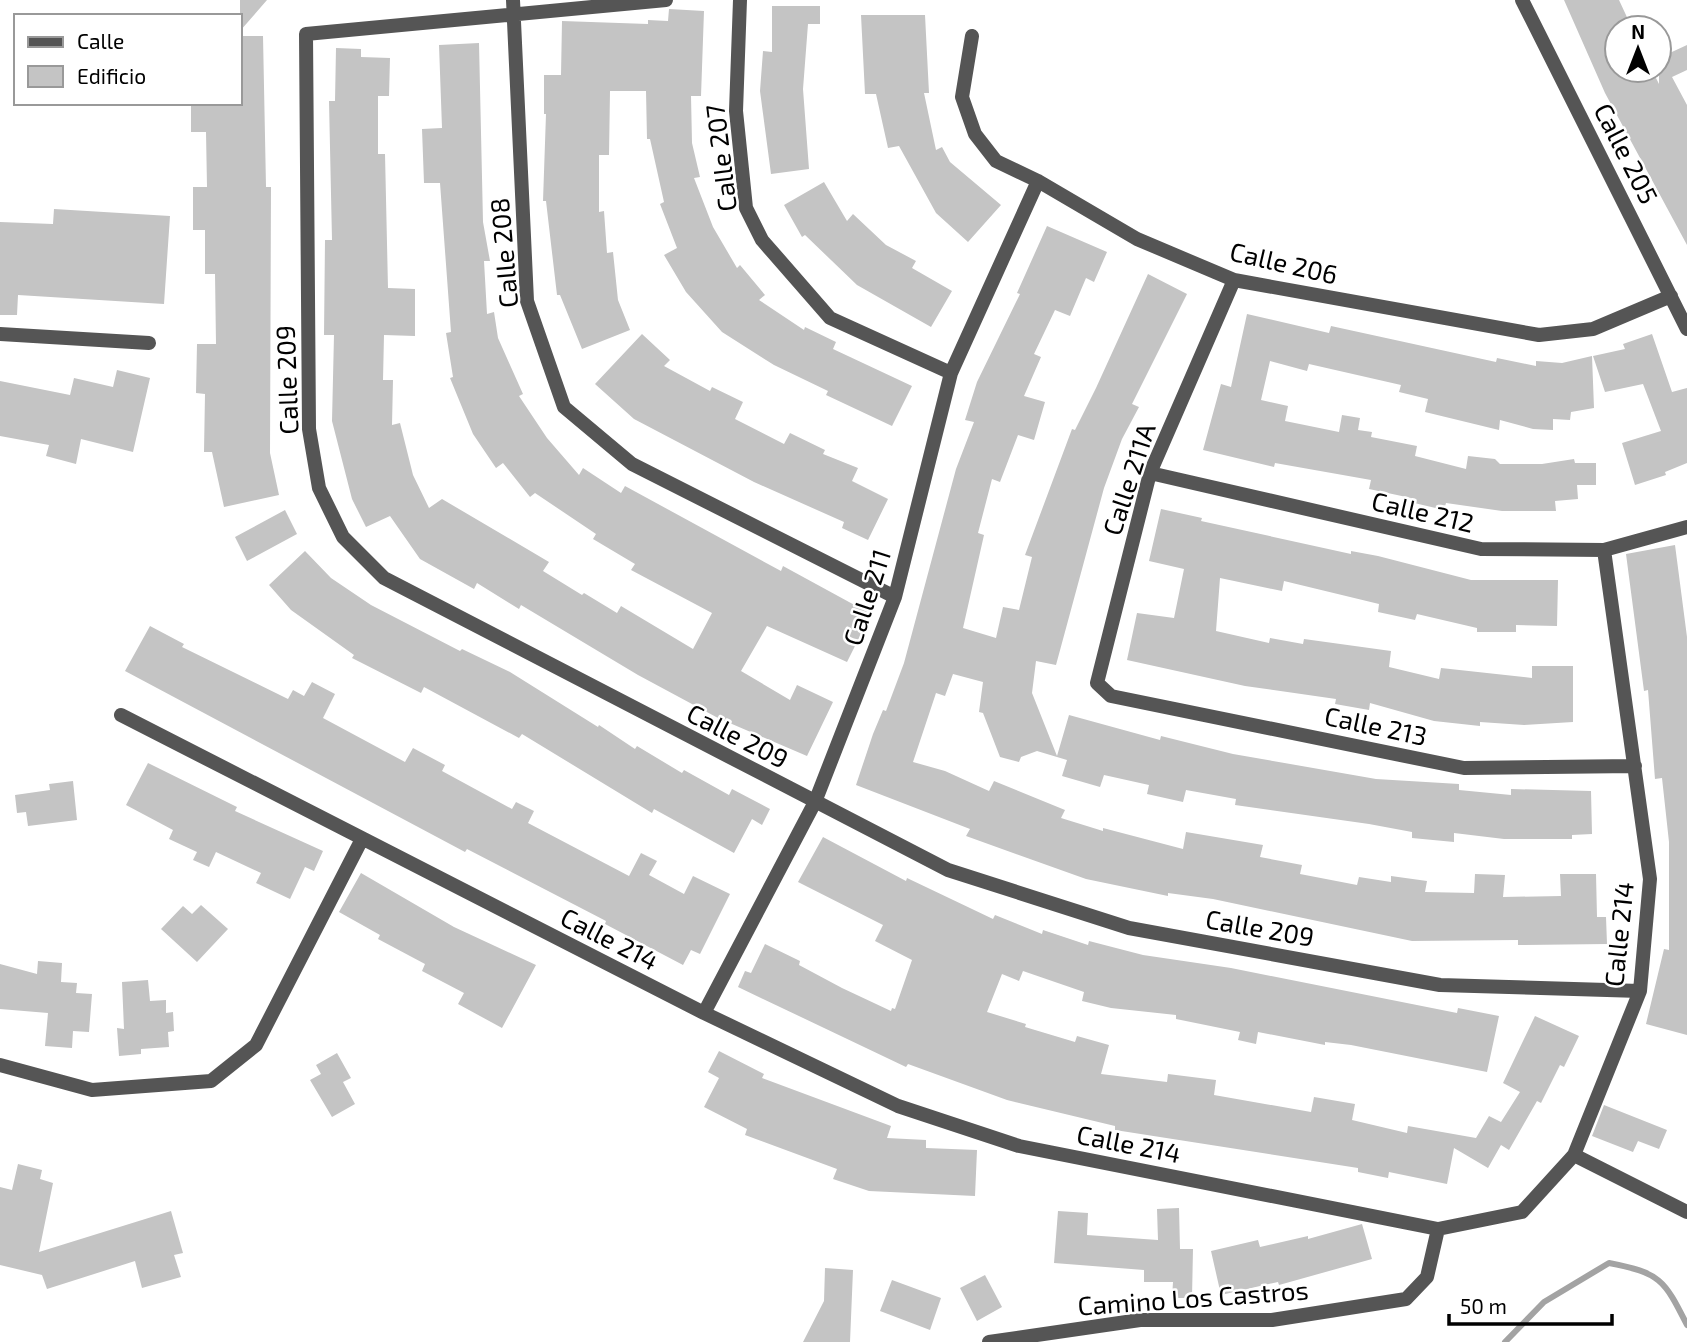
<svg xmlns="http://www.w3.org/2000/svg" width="1687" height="1342" font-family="'Exo 2',sans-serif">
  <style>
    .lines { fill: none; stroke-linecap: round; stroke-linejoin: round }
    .stream { stroke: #a3a3a3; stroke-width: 6 }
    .building { fill: #c4c4c4 }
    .street { stroke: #555; stroke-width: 14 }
    .labels { text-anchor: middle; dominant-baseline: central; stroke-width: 5; stroke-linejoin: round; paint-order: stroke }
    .street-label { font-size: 26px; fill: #000; stroke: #fff }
  </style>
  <rect width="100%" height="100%" fill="#fff"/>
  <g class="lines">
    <path class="stream" d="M1505 1342 1544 1302 1609 1263C1660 1273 1664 1279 1687 1325"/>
  </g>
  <path class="building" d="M240 0H267L240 31Z
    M1564 0H1619L1632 28H1617V70H1652L1659 84V53L1661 57 1687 45V70L1672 77 1687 105V245L1605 93Z
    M772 6H820V24H808L803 89 809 169 771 174 760 91 763 51 772 52Z
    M669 9 704 11 701 96H691L692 143 700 177 694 178 713 227 737 268 740 265 765 295 759 300 804 330 805 327 836 342 833 349 912 386 892 426 826 395 828 391 774 365 722 332 686 292 664 255 677 248 660 204 664 202 650 139H647L646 91H610L609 155H599V212L604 211 607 253 613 252 618 300 630 330 582 349 560 295H557L546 201H543L546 114H544V75H561L562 21 648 24V20L668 21Z
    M861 15H925L929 93H924L936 150 942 147 950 162 1001 205 968 242 936 213 899 146 888 148 876 94H865Z
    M240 36H263L266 187H271L270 453 279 495 224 507 212 452H204L205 394 196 393 197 344H216L215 274H205V230H193V187H207L206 132H191V103H240Z
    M479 43 483 222 490 261H484L487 314 494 312 498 338 523 394 519 396 547 438 579 475 583 468 621 493 625 486 781 571 783 566 871 614 847 662 767 626 741 671 790 700 797 685 833 702 807 756 718 718 638 675 521 605 519 609 477 583 474 589 420 559 390 516 366 527 352 499 332 421 334 335H324L325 240H332L329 101H335L336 48 361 49V57L390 58 389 96H378V154H385L388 288 415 289V336L384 335 383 380H393L392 425 400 423 413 475 429 508 442 499 549 562 543 571 582 595 584 593 617 613 621 606 693 649 712 613 631 570 635 564 593 539 596 534 535 493 530 497 503 463 496 468 473 434 450 378 453 377 446 333 451 332 440 183H424L422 129 442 128 439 45Z
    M824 182 847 221 853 214 886 245 916 261 912 268 952 291 931 327 857 285 805 235 802 237 784 205Z
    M54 209 170 216 164 304 18 295 17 315H0V222L53 224Z
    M1047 226 1107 252 1094 282 1086 278 1070 316 1055 310 1034 354 1041 357 1024 396 1045 402 1034 440 1018 435 1000 482 992 479 978 533 984 535 963 628 996 638 1003 607 1019 610 1032 557 1025 555 1072 429 1075 430 1096 388 1148 274 1187 294 1132 404 1139 407 1122 439 1104 488 1056 665 1036 661 1032 693 1057 756 1069 715 1160 740 1161 736 1233 754 1376 779 1459 784V790L1511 795V789L1591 791 1592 834 1572 835V839H1504L1454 833V842L1412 838V832L1369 824 1235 805 1236 799 1186 790 1183 802 1147 794 1149 785 1104 775 1100 787 1062 776 1067 760 1037 751 1021 757 1019 762 1000 757 983 713 979 712 983 682 953 674 945 696 936 693 913 762 945 771 989 791 994 781 1065 810 1061 818 1103 831V828L1183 849 1186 832 1263 845 1260 857 1302 865 1300 874 1357 885 1359 877 1391 882V876L1427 881 1425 892 1474 893 1475 874 1505 875 1503 897 1561 896 1560 874H1596L1597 917H1606L1607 944 1518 945V940L1412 941 1213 899 1168 893V896L1086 879 966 836 970 829 856 785 873 734 883 710 886 711 904 663 956 469 974 422 965 420 977 382 1020 294 1017 293Z
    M1247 314 1329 333 1331 326 1496 362 1497 358 1536 366V361L1562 363 1592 356 1594 408 1571 412 1570 420 1553 419V430L1533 429 1500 420 1499 430 1425 412 1428 399 1399 392 1401 385 1309 364 1307 371 1270 361 1261 400 1288 406 1285 421 1339 432 1342 415 1360 418 1358 430 1372 432 1371 437 1417 446 1415 456 1466 469 1468 456 1495 459 1500 464H1542L1574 459 1575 463H1596V485H1577L1578 499 1555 501 1556 511H1502L1446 503 1444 510 1410 502 1411 498 1369 489 1371 480 1275 463 1274 467 1203 450 1221 384 1231 387Z
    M642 334 670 360 664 366 710 391 712 387 743 402 735 419 784 444 790 433 825 450 823 454 858 468 852 481 888 499 868 540 842 528 844 522 754 482 634 419 595 384Z
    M1652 334 1672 392 1687 388V463L1665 472 1666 475 1635 485 1622 443 1661 431 1643 384 1605 392 1593 356 1625 349 1623 344Z
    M117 370 150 378 133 452 81 439 76 464 46 456 49 445 0 436V381L70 395 74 378 113 387Z
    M1161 509 1202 518 1201 521 1351 554V551L1378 556 1471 580H1558L1557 626 1516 625V632H1477V628L1417 614 1415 620 1378 612 1379 604 1284 581 1282 591 1220 578 1216 631 1269 643 1270 638 1303 644 1304 639 1391 651 1389 667 1439 679 1441 668 1532 678V666H1573V722L1524 725 1480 722V726L1434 721 1370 703 1369 710 1335 704 1336 699 1245 686 1127 660 1137 613 1174 618 1184 569 1149 561Z
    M285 510 297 534 247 561 235 537Z
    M1675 545 1687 637V1035L1646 1024 1664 949 1669 950V842L1662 778 1655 779 1648 690 1644 691 1626 554Z
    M305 551 331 578 371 605 460 651 462 649 510 672 598 727 599 725 635 749 637 746 682 773 684 770 729 795 732 789 770 809 762 825 752 819 734 853 654 809 652 813 522 734 519 738 424 687 421 693 352 658 354 655 291 610 269 585Z
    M150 626 184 644 182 647 288 699 293 690 304 696 312 682 335 694 323 718 405 762 413 748 445 765 442 771 512 809 516 802 534 811 528 823 629 876 641 853 657 861 649 875 684 894 693 876 730 894 700 954 691 950 683 965 605 924 606 921 467 849 465 852 125 671Z
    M148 763 237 807 235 811 323 851 314 871 305 867 290 899 256 883 261 873 216 852 209 867 193 860 197 852 169 839 173 830 126 805Z
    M73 781 77 820 28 826 26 812 17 813 15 795 50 790 49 784Z
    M823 837 906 881 907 878 993 919 995 915 1042 934 1043 930 1088 945 1089 941 1143 955 1231 968 1457 1013 1458 1008 1499 1016 1487 1072 1351 1045 1325 1042V1045L1258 1032 1256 1044 1238 1040 1240 1032 1176 1019V1015L1111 1008 1082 1001 1084 992 1023 971 1019 981 1002 974 987 1012 1026 1024 1025 1027 1075 1042 1077 1036 1109 1045 1101 1074 1167 1082 1168 1074 1216 1080 1214 1095 1311 1112 1314 1097 1355 1104 1352 1120 1407 1133 1408 1126 1476 1138 1489 1116 1501 1122 1520 1092 1503 1083 1535 1016 1579 1036 1564 1067 1560 1065 1541 1103 1537 1101 1509 1150 1501 1145 1488 1168 1454 1148 1447 1184 1389 1172 1388 1178 1358 1172V1168L1115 1130V1126L1007 1100 908 1064 906 1067 738 987 745 971 751 973 765 944 800 961 799 965 842 988 891 1011 892 1008 895 1009 912 960 875 941 883 925 798 882Z
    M361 873 454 927 536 965 502 1028 458 1004 464 993 422 971 425 964 378 939 380 935 339 912Z
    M201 905 228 929 197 962 161 929 183 906 192 914Z
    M38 961 62 963 61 982 77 983 76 993 92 994 89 1032 73 1031 72 1048 45 1046 48 1013 0 1009V964L37 974Z
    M148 980 150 1001 166 1000V1013L173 1012 174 1031 168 1032 169 1047 141 1049V1054L119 1056 117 1028 124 1029 122 982Z
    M719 1051 764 1074 762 1078 891 1126 887 1138 926 1140V1148L977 1150 975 1196 869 1191 833 1179 837 1169 745 1135 747 1129 704 1107 719 1078 708 1072Z
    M337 1053 351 1078 343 1082 355 1104 332 1117 310 1080 321 1074 316 1065Z
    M1604 1105 1667 1130 1659 1149 1638 1141 1633 1152 1592 1136Z
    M18 1164 42 1170 40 1179 53 1183 39 1252 171 1211 183 1253 174 1255 181 1277 142 1288 135 1261 47 1289 42 1275 0 1265V1187L12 1190Z
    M1179 1208 1180 1249H1193L1192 1298H1172L1173 1282H1144V1270L1054 1263 1058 1211 1088 1213 1087 1235 1158 1240 1157 1209Z
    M1362 1224 1372 1259 1279 1285 1278 1282 1221 1295 1211 1251 1258 1240 1260 1247 1308 1236V1239Z
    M825 1268 853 1270 850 1342H803L824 1301Z
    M985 1275 1002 1307 977 1321 960 1288Z
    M892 1280 941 1298 930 1330 880 1311Z"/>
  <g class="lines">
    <path class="street" d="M513 0 527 301 564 407 632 464 895 597
      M666 0 306 34 309 429 319 488 343 537 384 578 948 870 1129 928 1440 985 1640 991
      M740 0 736 111 746 208 762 240 830 318 951 373
      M1522 0 1687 329
      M972 36 962 97 975 134 996 161 1038 181 1137 239 1234 280 1539 335 1593 329 1671 296
      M1234 280 1150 473 1097 683 1111 696 1464 768 1635 766
      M0 334 149 343
      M1150 473 1481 549 1604 550 1687 527
      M121 715 704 1013 898 1106 1019 1146 1438 1229 1522 1212 1574 1155 1640 991 1650 879 1604 550
      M704 1013 815 802 895 597 951 373 1038 181
      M0 1065 92 1090 211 1081 256 1045 362 839
      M1574 1155 1687 1212
      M989 1342 1140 1320H1272L1406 1299 1427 1277 1438 1229"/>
  </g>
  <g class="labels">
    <g class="street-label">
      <text transform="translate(1627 153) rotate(63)">Calle 205</text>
      <text transform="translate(720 158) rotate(-97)">Calle 207</text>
      <text transform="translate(503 253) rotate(-95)">Calle 208</text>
      <text transform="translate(1284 262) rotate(13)">Calle 206</text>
      <text transform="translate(286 380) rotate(-92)">Calle 209</text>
      <text transform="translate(1128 479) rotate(-72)">Calle 211A</text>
      <text transform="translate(1423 511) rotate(13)">Calle 212</text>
      <text transform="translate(866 597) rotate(-72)">Calle 211</text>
      <text transform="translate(1376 725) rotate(12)">Calle 213</text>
      <text transform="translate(738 735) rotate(27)">Calle 209</text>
      <text transform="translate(1260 927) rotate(10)">Calle 209</text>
      <text transform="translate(1618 934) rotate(-84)">Calle 214</text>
      <text transform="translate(610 938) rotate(27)">Calle 214</text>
      <text transform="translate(1129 1143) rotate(11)">Calle 214</text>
      <text transform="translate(1193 1297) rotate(-4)">Camino Los Castros</text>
    </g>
  </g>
  <rect x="14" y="14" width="228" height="91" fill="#ffffff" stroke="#999999" stroke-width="2"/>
  <rect x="28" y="37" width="35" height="10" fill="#555555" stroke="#999999" stroke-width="2"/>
  <text x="77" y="49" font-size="21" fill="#000000">Calle</text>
  <rect x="28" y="66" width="35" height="21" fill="#c4c4c4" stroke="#999999" stroke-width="2"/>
  <text x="77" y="84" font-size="21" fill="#000000">Edificio</text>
  <g transform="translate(1638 49)"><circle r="33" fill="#ffffff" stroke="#999999" stroke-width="2"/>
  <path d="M0-5L12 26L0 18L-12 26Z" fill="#000000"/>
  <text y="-10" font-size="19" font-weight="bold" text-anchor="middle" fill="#000000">N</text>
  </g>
  <path d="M1449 1314v10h163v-10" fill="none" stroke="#000000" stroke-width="3.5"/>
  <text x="1460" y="1314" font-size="21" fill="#000000" stroke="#ffffff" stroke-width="5" paint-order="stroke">50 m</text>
</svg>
